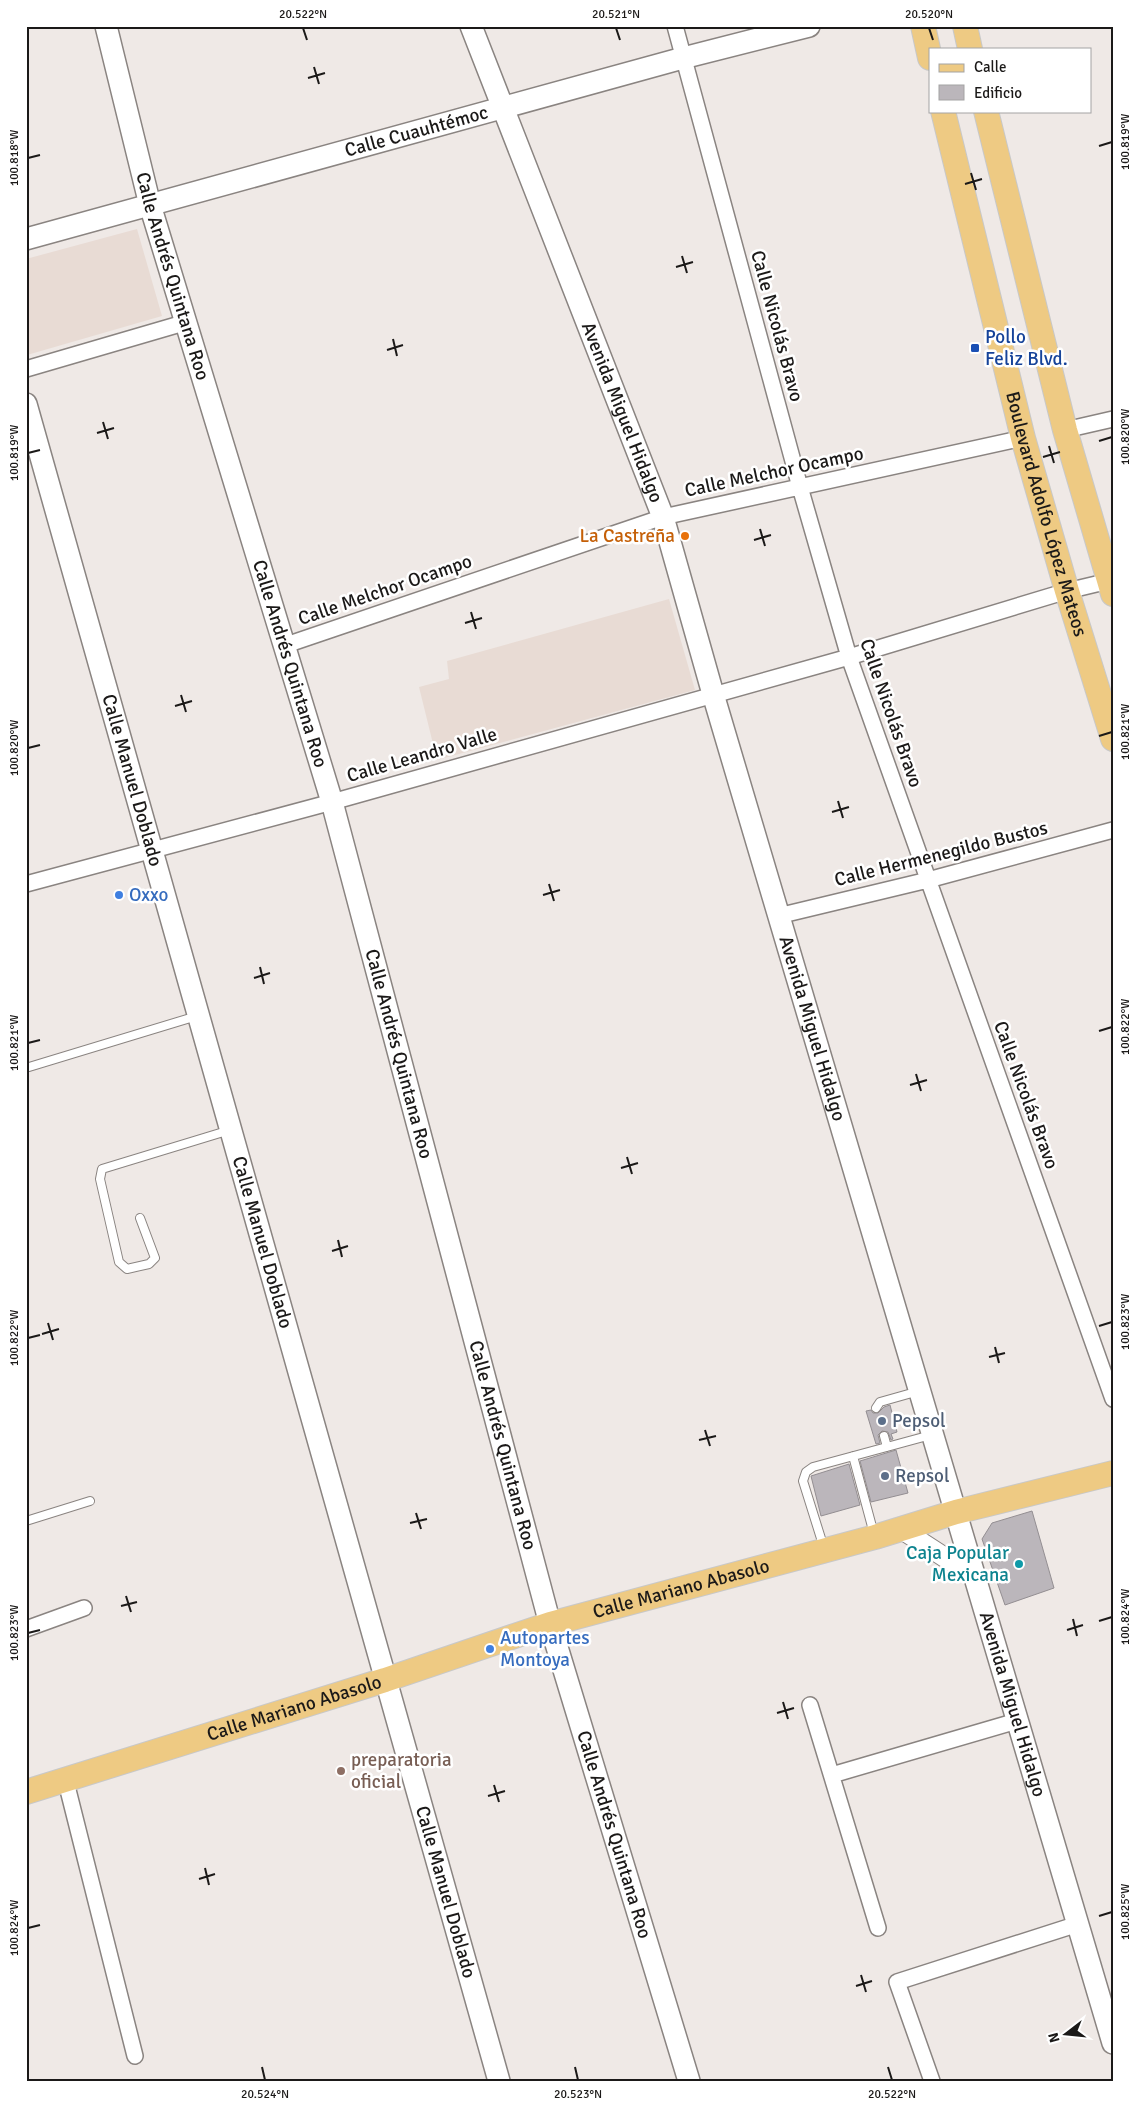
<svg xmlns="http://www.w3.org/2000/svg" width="1139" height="2107" font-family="Signika,sans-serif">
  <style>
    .built { fill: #e8dbd4 }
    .building { fill: #bbb6bb; stroke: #938e92 }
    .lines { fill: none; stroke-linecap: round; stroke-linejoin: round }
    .service-casing { stroke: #8a8481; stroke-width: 10 }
    .minor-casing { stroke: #8a8481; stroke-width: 18 }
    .tertiary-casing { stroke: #8a8481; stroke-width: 21 }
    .secondary-casing { stroke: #8a8481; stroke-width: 24 }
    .primary-casing { stroke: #c8c8c8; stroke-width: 26 }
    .service { stroke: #fff; stroke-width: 8 }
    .minor { stroke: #fff; stroke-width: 15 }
    .tertiary { stroke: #fff; stroke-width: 19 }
    .secondary { stroke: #fff; stroke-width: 21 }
    .primary { stroke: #eeca83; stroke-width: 24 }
    .ticks { fill: none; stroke: #1b1918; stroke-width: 2 }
    .transit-dot { fill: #1a4fb4; stroke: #fff; stroke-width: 2 }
    .food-dot { fill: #e8710a; stroke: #fff; stroke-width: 2 }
    .shop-dot { fill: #3f7fe0; stroke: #fff; stroke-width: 2 }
    .service-dot { fill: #5c6f8a; stroke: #fff; stroke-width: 2 }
    .culture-dot { fill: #0f9aa8; stroke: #fff; stroke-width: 2 }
    .education-dot { fill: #8d6e63; stroke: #fff; stroke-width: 2 }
    .labels { text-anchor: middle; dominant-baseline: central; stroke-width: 5; stroke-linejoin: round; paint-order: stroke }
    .street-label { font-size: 19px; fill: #1b1918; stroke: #fff }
    .transit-label { font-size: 19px; fill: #164399; stroke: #fff; text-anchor: start }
    .food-label { font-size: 19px; fill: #c56008; stroke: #fff; text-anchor: end }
    .shop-label { font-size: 19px; fill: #366cbe; stroke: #fff; text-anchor: start }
    .service-label { font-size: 19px; fill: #4e5e75; stroke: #fff; text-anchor: start }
    .culture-label { font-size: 19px; fill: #0d838f; stroke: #fff; text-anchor: end }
    .education-label { font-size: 19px; fill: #785e54; stroke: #fff; text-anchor: start }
    .neatline { fill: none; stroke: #1b1918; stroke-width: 2 }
    .ticks-label { font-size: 12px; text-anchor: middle; fill: #1b1918 }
  </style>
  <rect width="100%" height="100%" fill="#efe9e6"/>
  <path class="built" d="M137 229 162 316 27 355 26 259Z
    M669 599 695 690 437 760 419 687 449 679 447 661Z"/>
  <path class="building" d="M890 1405 897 1432 891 1434 893 1439 891 1440 888 1432 882 1431 878 1435 880 1443 876 1444 866 1411 871 1410 873 1413H878L884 1407Z
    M896 1450 908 1493 871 1502 860 1461Z
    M849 1464 860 1505 821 1516 811 1476Z
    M1032 1511 1054 1588 1005 1605 982 1539 992 1523Z"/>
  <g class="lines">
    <g class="service-casing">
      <path id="service" d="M29 1067 197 1016
        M140 1218 155 1258 149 1264 127 1269 119 1262 100 1179 102 1169 230 1130
        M876 1408 880 1402 919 1391
        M884 1436 887 1447
        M853 1456 874 1534
        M26 1521 90 1501
        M824 1548 803 1481 806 1472 813 1467 931 1435"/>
    </g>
    <g class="minor-casing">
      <path id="minor" d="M675 26 800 487 849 657 1113 1399
        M26 369 187 322
        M1065 430 1113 419
        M283 646 663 517 1023 438
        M26 884 332 802 849 657 1067 591 1113 580
        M778 916 928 880 1113 830
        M26 1629 84 1608
        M810 1705 878 1928
        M832 1775 1017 1721
        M65 1778 135 2056
        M932 2081 897 1982 1078 1924"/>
    </g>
    <g class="tertiary-casing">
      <path id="tertiary" d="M901 1529 975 1577"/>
    </g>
    <g class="secondary-casing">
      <g id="secondary">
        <path id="s1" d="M106 26 150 205 332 802 550 1624 689 2081"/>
        <path id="s2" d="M471 26 663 517 713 694 1113 2043"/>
        <path id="s3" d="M26 239 683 58 809 26"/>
        <path id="s4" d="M26 404 499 2081"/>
      </g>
    </g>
    <g class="primary-casing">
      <g id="primary">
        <path d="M923 26 930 58"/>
        <path d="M965 26 970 49"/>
        <path id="s5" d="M943 111 1023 438 1067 591 1113 739"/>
        <path d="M986 111 1065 430 1113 594"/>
        <path id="s6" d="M26 1792 385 1680 550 1624 875 1537 956 1512 1113 1473"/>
      </g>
    </g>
    <use href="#service" class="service"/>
    <use href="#minor" class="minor"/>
    <use href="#tertiary" class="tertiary"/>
    <use href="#secondary" class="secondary"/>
    <use href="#primary" class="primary"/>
  </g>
  <path class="ticks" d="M303 28 307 40M616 28 620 40M929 28 933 40M314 67 319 84M308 78 325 73M1099 146 1112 142M28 158 40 155M971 173 976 190M965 184 982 179M682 256 687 273M676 267 693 262M393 339 397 356M387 350 403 345M103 422 108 439M97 433 114 428M1099 441 1112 437M1049 446 1054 463M28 453 40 450M1043 457 1060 452M760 529 765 546M754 540 771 535M471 612 476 629M465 623 482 618M181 695 186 712M175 706 192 701M1099 736 1112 732M28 748 40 745M838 801 843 818M832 812 849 807M549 884 554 901M543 895 560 890M260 967 264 984M254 978 270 973M1099 1031 1112 1027M28 1043 40 1040M916 1074 921 1091M910 1085 927 1080M627 1157 632 1174M621 1168 638 1163M338 1240 342 1257M332 1251 348 1246M48 1323 53 1340M1099 1326 1112 1322M42 1334 59 1329M28 1338 40 1335M995 1347 999 1363M989 1357 1005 1353M705 1430 710 1446M699 1440 716 1436M416 1513 421 1529M410 1523 427 1519M126 1596 131 1612M121 1606 137 1602M1073 1619 1077 1636M1099 1621 1112 1617M1067 1630 1083 1625M28 1633 40 1630M783 1702 788 1719M777 1713 794 1708M494 1785 499 1802M488 1796 505 1791M205 1868 209 1885M199 1879 215 1874M1099 1916 1112 1912M28 1928 40 1925M861 1975 866 1992M856 1986 872 1981M262 2067 265 2080M575 2067 578 2080M888 2067 892 2080"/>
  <rect class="transit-dot" x="970" y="343" width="10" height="10" rx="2.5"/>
  <circle class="food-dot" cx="685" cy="536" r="5"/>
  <g class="shop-dot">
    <circle cx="119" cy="895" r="5"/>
    <circle cx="490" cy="1649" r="5"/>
  </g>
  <g class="service-dot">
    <circle cx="882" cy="1421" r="5"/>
    <circle cx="885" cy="1476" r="5"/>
  </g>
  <circle class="culture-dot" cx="1019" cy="1564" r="5"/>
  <circle class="education-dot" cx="341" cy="1771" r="5"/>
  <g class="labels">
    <g class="street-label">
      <text stroke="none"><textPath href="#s3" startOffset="405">Calle Cuauhtémoc</textPath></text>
      <text stroke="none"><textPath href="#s1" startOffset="259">Calle Andrés Quintana Roo</textPath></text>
      <text transform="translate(777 326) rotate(75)">Calle Nicolás Bravo</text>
      <text stroke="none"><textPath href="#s2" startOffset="415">Avenida Miguel Hidalgo</textPath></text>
      <text transform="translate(774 472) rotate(-12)">Calle Melchor Ocampo</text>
      <text stroke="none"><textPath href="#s5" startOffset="416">Boulevard Adolfo López Mateos</textPath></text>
      <text transform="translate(385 590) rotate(-19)">Calle Melchor Ocampo</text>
      <text stroke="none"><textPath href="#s1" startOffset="664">Calle Andrés Quintana Roo</textPath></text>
      <text transform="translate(891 713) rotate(71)">Calle Nicolás Bravo</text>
      <text transform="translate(422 755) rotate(-16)">Calle Leandro Valle</text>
      <text stroke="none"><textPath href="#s4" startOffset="391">Calle Manuel Doblado</textPath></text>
      <text transform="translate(941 854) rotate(-14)">Calle Hermenegildo Bustos</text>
      <text stroke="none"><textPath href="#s2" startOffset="1060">Avenida Miguel Hidalgo</textPath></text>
      <text stroke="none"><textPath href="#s1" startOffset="1069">Calle Andrés Quintana Roo</textPath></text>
      <text transform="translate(1026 1095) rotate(70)">Calle Nicolás Bravo</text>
      <text stroke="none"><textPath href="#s4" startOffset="871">Calle Manuel Doblado</textPath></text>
      <text stroke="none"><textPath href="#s1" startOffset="1474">Calle Andrés Quintana Roo</textPath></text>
      <text stroke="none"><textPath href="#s6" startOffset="686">Calle Mariano Abasolo</textPath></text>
      <text stroke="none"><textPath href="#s2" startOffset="1765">Avenida Miguel Hidalgo</textPath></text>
      <text stroke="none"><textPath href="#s6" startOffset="281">Calle Mariano Abasolo</textPath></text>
      <text stroke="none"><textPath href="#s1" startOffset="1879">Calle Andrés Quintana Roo</textPath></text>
      <text stroke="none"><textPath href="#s4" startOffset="1546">Calle Manuel Doblado</textPath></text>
    </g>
    <g class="transit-label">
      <text x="985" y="337">Pollo<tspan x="985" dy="22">Feliz Blvd.</tspan></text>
    </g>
    <g class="food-label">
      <text x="675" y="536">La Castreña</text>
    </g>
    <g class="shop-label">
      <text x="129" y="895">Oxxo</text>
      <text x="500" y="1638">Autopartes<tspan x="500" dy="22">Montoya</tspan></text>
    </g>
    <g class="service-label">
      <text x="892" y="1421">Pepsol</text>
      <text x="895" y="1476">Repsol</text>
    </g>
    <g class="culture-label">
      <text x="1009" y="1553">Caja Popular<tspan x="1009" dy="22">Mexicana</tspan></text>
    </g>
    <g class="education-label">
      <text x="351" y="1760">preparatoria<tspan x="351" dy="22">oficial</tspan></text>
    </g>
  </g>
  <rect width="1139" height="2107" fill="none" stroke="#ffffff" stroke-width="55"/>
  <rect x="929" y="48" width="162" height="65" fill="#ffffff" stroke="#a4a3a3"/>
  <rect x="939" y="64" width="25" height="8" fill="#eeca83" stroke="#a4a3a3"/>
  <text x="974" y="72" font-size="15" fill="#1b1918">Calle</text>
  <rect x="939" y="85" width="25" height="15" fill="#bbb6bb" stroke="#a4a3a3"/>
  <text x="974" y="98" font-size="15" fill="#1b1918">Edificio</text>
  <g transform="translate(1066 2034) rotate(254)" stroke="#ffffff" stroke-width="4" paint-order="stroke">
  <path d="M0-4L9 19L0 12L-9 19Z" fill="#1b1918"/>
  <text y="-8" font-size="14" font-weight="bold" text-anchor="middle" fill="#1b1918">N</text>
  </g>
  <rect x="28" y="28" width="1084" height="2052" class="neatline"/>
  <g class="ticks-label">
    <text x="303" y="18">20.522°N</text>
    <text x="616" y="18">20.521°N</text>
    <text x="929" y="18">20.520°N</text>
    <text transform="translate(1125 142) rotate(-90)" y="4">100.819°W</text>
    <text transform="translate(14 158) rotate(-90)" y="4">100.818°W</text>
    <text transform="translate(1125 437) rotate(-90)" y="4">100.820°W</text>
    <text transform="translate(14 453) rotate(-90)" y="4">100.819°W</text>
    <text transform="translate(1125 732) rotate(-90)" y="4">100.821°W</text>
    <text transform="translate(14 748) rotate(-90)" y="4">100.820°W</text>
    <text transform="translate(1125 1027) rotate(-90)" y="4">100.822°W</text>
    <text transform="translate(14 1043) rotate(-90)" y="4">100.821°W</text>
    <text transform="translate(1125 1322) rotate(-90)" y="4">100.823°W</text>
    <text transform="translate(14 1338) rotate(-90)" y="4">100.822°W</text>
    <text transform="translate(1125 1617) rotate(-90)" y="4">100.824°W</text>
    <text transform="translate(14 1633) rotate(-90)" y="4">100.823°W</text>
    <text transform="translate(1125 1912) rotate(-90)" y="4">100.825°W</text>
    <text transform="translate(14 1928) rotate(-90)" y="4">100.824°W</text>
    <text x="265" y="2098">20.524°N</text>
    <text x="578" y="2098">20.523°N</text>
    <text x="892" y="2098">20.522°N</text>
  </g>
</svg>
